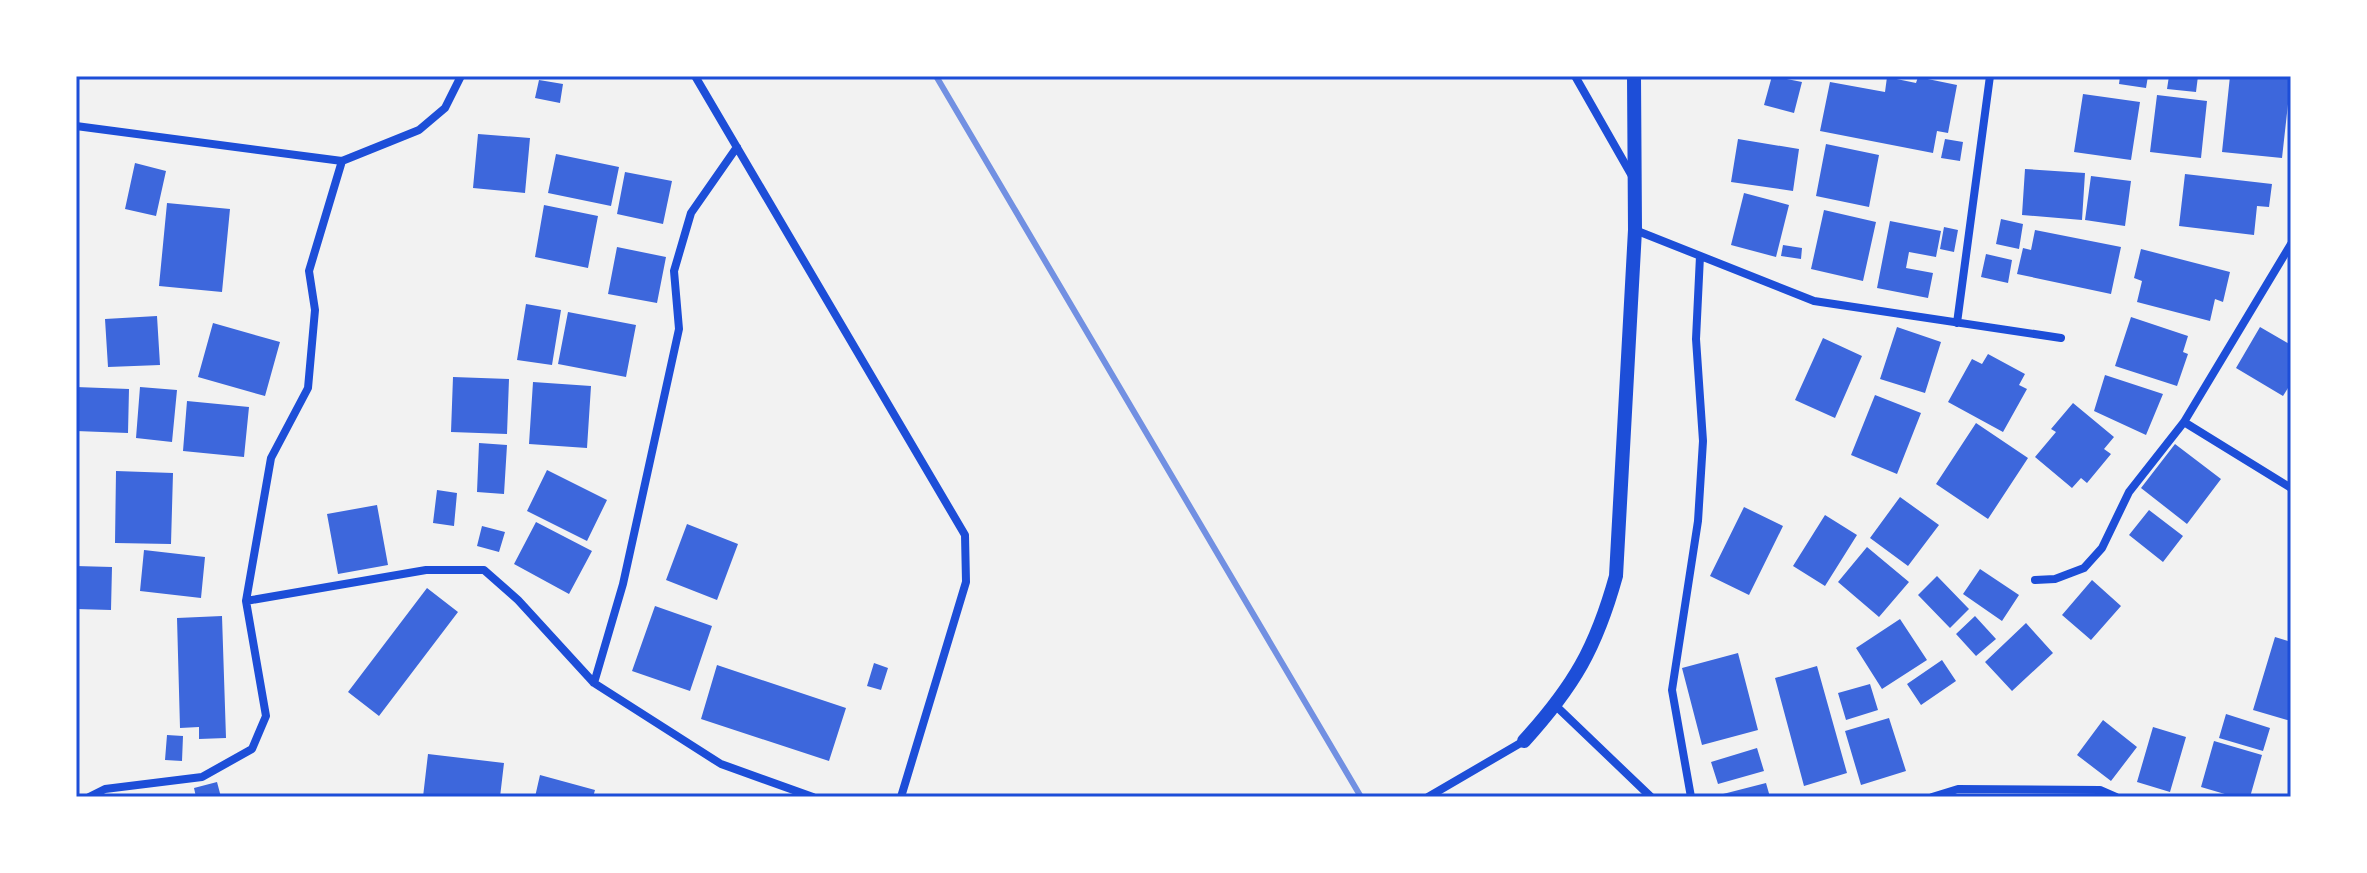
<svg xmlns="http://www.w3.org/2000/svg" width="2367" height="873" font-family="Lato,sans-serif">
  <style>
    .building { fill: #3d67dc }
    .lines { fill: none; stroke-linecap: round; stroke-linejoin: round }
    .minor { stroke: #1d4ed8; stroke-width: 8 }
    .tertiary { stroke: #1d4ed8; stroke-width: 14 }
    .rail { stroke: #7290e2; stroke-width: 6 }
    .neatline { fill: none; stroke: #1d4ed8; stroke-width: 3 }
  </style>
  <rect width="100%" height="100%" fill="#f2f2f2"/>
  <path class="building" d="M1772 76 1802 82 1794 113 1764 105Z
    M2120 76H2148L2146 88 2119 84Z
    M2169 76H2198L2196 92 2167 89Z
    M2230 76 2291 77 2282 158 2222 152Z
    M1887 77 1916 83 1918 77 1957 85 1948 133 1937 131 1933 153 1820 131 1830 82 1885 92Z
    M539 80 563 84 560 103 535 98Z
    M2083 94 2140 102 2131 160 2074 152Z
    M2157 95 2207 101 2201 158 2150 152Z
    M478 134 530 138 525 193 473 188Z
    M1738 139 1799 149 1793 191 1731 182Z
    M1945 139 1963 142 1960 161 1941 158Z
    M1826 144 1879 155 1869 207 1816 196Z
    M556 154 619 167 611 206 548 193Z
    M135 163 166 171 156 216 125 209Z
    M2025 169 2085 173 2082 220 2022 215Z
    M625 172 672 181 663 224 617 214Z
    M2185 174 2272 184 2269 207 2257 206 2254 235 2179 226Z
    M2091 176 2131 181 2125 226 2085 220Z
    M1744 193 1789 205 1776 257 1731 245Z
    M167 203 230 209 222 292 159 286Z
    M544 205 598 216 588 268 535 257Z
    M1824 210 1876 222 1863 281 1811 269Z
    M2001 219 2023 224 2019 249 1996 244Z
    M1890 221 1941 231 1936 257 1909 252 1906 268 1933 273 1928 298 1877 288Z
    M1944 227 1958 230 1954 252 1940 249Z
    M2035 230 2121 247 2111 294 2017 274 2023 248 2031 250Z
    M1783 245 1802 248 1801 259 1781 256Z
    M617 247 666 257 657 303 608 294Z
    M2141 249 2230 272 2223 302 2215 299 2210 321 2137 302 2142 281 2134 278Z
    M1986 254 2012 260 2008 283 1981 277Z
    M526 304 561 310 552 365 517 360Z
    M568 312 636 325 626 377 558 364Z
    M157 316 160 365 108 367 105 319Z
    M2131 317 2188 336 2183 352 2188 354 2177 386 2115 366Z
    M213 323 280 342 265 396 198 377Z
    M1897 327 1941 342 1925 393 1880 379Z
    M2260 327 2291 345V383L2283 396 2236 368Z
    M1823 338 1862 356 1835 418 1795 400Z
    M1988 354 2025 374 2019 385 2027 389 2003 432 1948 402 1972 359 1982 364Z
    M2105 375 2163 394 2146 435 2094 411Z
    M453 377 509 379 507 434 451 432Z
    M533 382 591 386 587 448 529 444Z
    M76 387 129 389 128 433 76 431Z
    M140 387 177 390 172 442 136 438Z
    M1875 395 1921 413 1897 474 1851 455Z
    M187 401 249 407 244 457 183 451Z
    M2073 403 2114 437 2104 449 2111 454 2087 483 2081 478 2072 488 2035 457 2056 432 2051 429Z
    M1976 423 2028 458 1988 519 1936 484Z
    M479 443 507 445 504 494 477 492Z
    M2175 444 2221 479 2187 524 2141 488Z
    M547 470 607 500 587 541 527 511Z
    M116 471 173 473 171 544 115 543Z
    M437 490 457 493 454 526 433 523Z
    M1900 497 1939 525 1908 566 1870 538Z
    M377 505 388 565 338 574 327 514Z
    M1744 507 1783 526 1749 595 1710 576Z
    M2149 510 2183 536 2163 562 2129 535Z
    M1825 515 1857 535 1825 586 1793 566Z
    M536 522 592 551 569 594 514 564Z
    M687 524 738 544 717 600 666 580Z
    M482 526 505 532 499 552 477 546Z
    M1867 547 1909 582 1879 617 1838 582Z
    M144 550 205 557 201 598 140 591Z
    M76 566 112 567 111 610 76 609Z
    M1980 569 2019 595 2002 621 1963 594Z
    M1937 576 1969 609 1950 628 1918 595Z
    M2092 580 2121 606 2091 640 2062 615Z
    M427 588 458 612 379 716 348 692Z
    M655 606 712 626 690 691 632 671Z
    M222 616 226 738 199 739V727L180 728 177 618Z
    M1975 616 1996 639 1976 656 1956 634Z
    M1900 619 1927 660 1882 689 1856 648Z
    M2026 623 2053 653 2012 691 1985 662Z
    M2275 637 2291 642V721L2253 710Z
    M1738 653 1758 730 1702 745 1682 668Z
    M1942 660 1956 681 1921 705 1907 684Z
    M874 663 888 668 881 690 867 686Z
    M717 665 846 708 829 761 701 719Z
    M1817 666 1847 773 1804 786 1775 678Z
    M1870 684 1878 710 1846 720 1838 693Z
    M2226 714 2270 728 2263 751 2219 738Z
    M1889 718 1906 771 1861 785 1845 731Z
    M2103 720 2137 747 2111 781 2077 755Z
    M2153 727 2186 737 2170 792 2137 782Z
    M167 735 183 736 182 761 165 760Z
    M2214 741 2262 755 2250 797H2235L2201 787Z
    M1757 748 1764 771 1718 784 1711 762Z
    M428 754 504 763 500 797H423Z
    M540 775 595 790 593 797H535Z
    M217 782 221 797H196L194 788Z
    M1766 783 1770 797H1723V794Z"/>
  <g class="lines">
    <path class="minor" d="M695 76 965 535 966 582 901 797
      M1575 76 1632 176
      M76 126 342 161 419 130 445 108 461 76
      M1635 230 1814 301 2061 338
      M1957 323 1990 76
      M2184 422 2291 488
      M2035 580 2055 579 2084 568 2102 548 2129 492 2184 422 2291 244
      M246 601 426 570H484L518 600 594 683 721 764 813 797
      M594 683 623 584 679 329 674 271 691 213 737 147
      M1556 706 1651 797
      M89 797 105 789 202 777 252 749 266 716 246 601 271 458 308 388 315 310 309 271 342 161
      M1428 797 1524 741
      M1691 797 1672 690 1698 521 1703 441 1696 339 1700 256
      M1932 797 1958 789 2100 790 2116 797"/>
    <path class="tertiary" d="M1524 741C1574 686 1596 648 1616 576L1635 230 1634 76"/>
    <path class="rail" d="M936 76 1361 797"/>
  </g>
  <rect width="2367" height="873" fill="none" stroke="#ffffff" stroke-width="156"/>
  <rect x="78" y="78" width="2211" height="717" class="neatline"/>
</svg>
